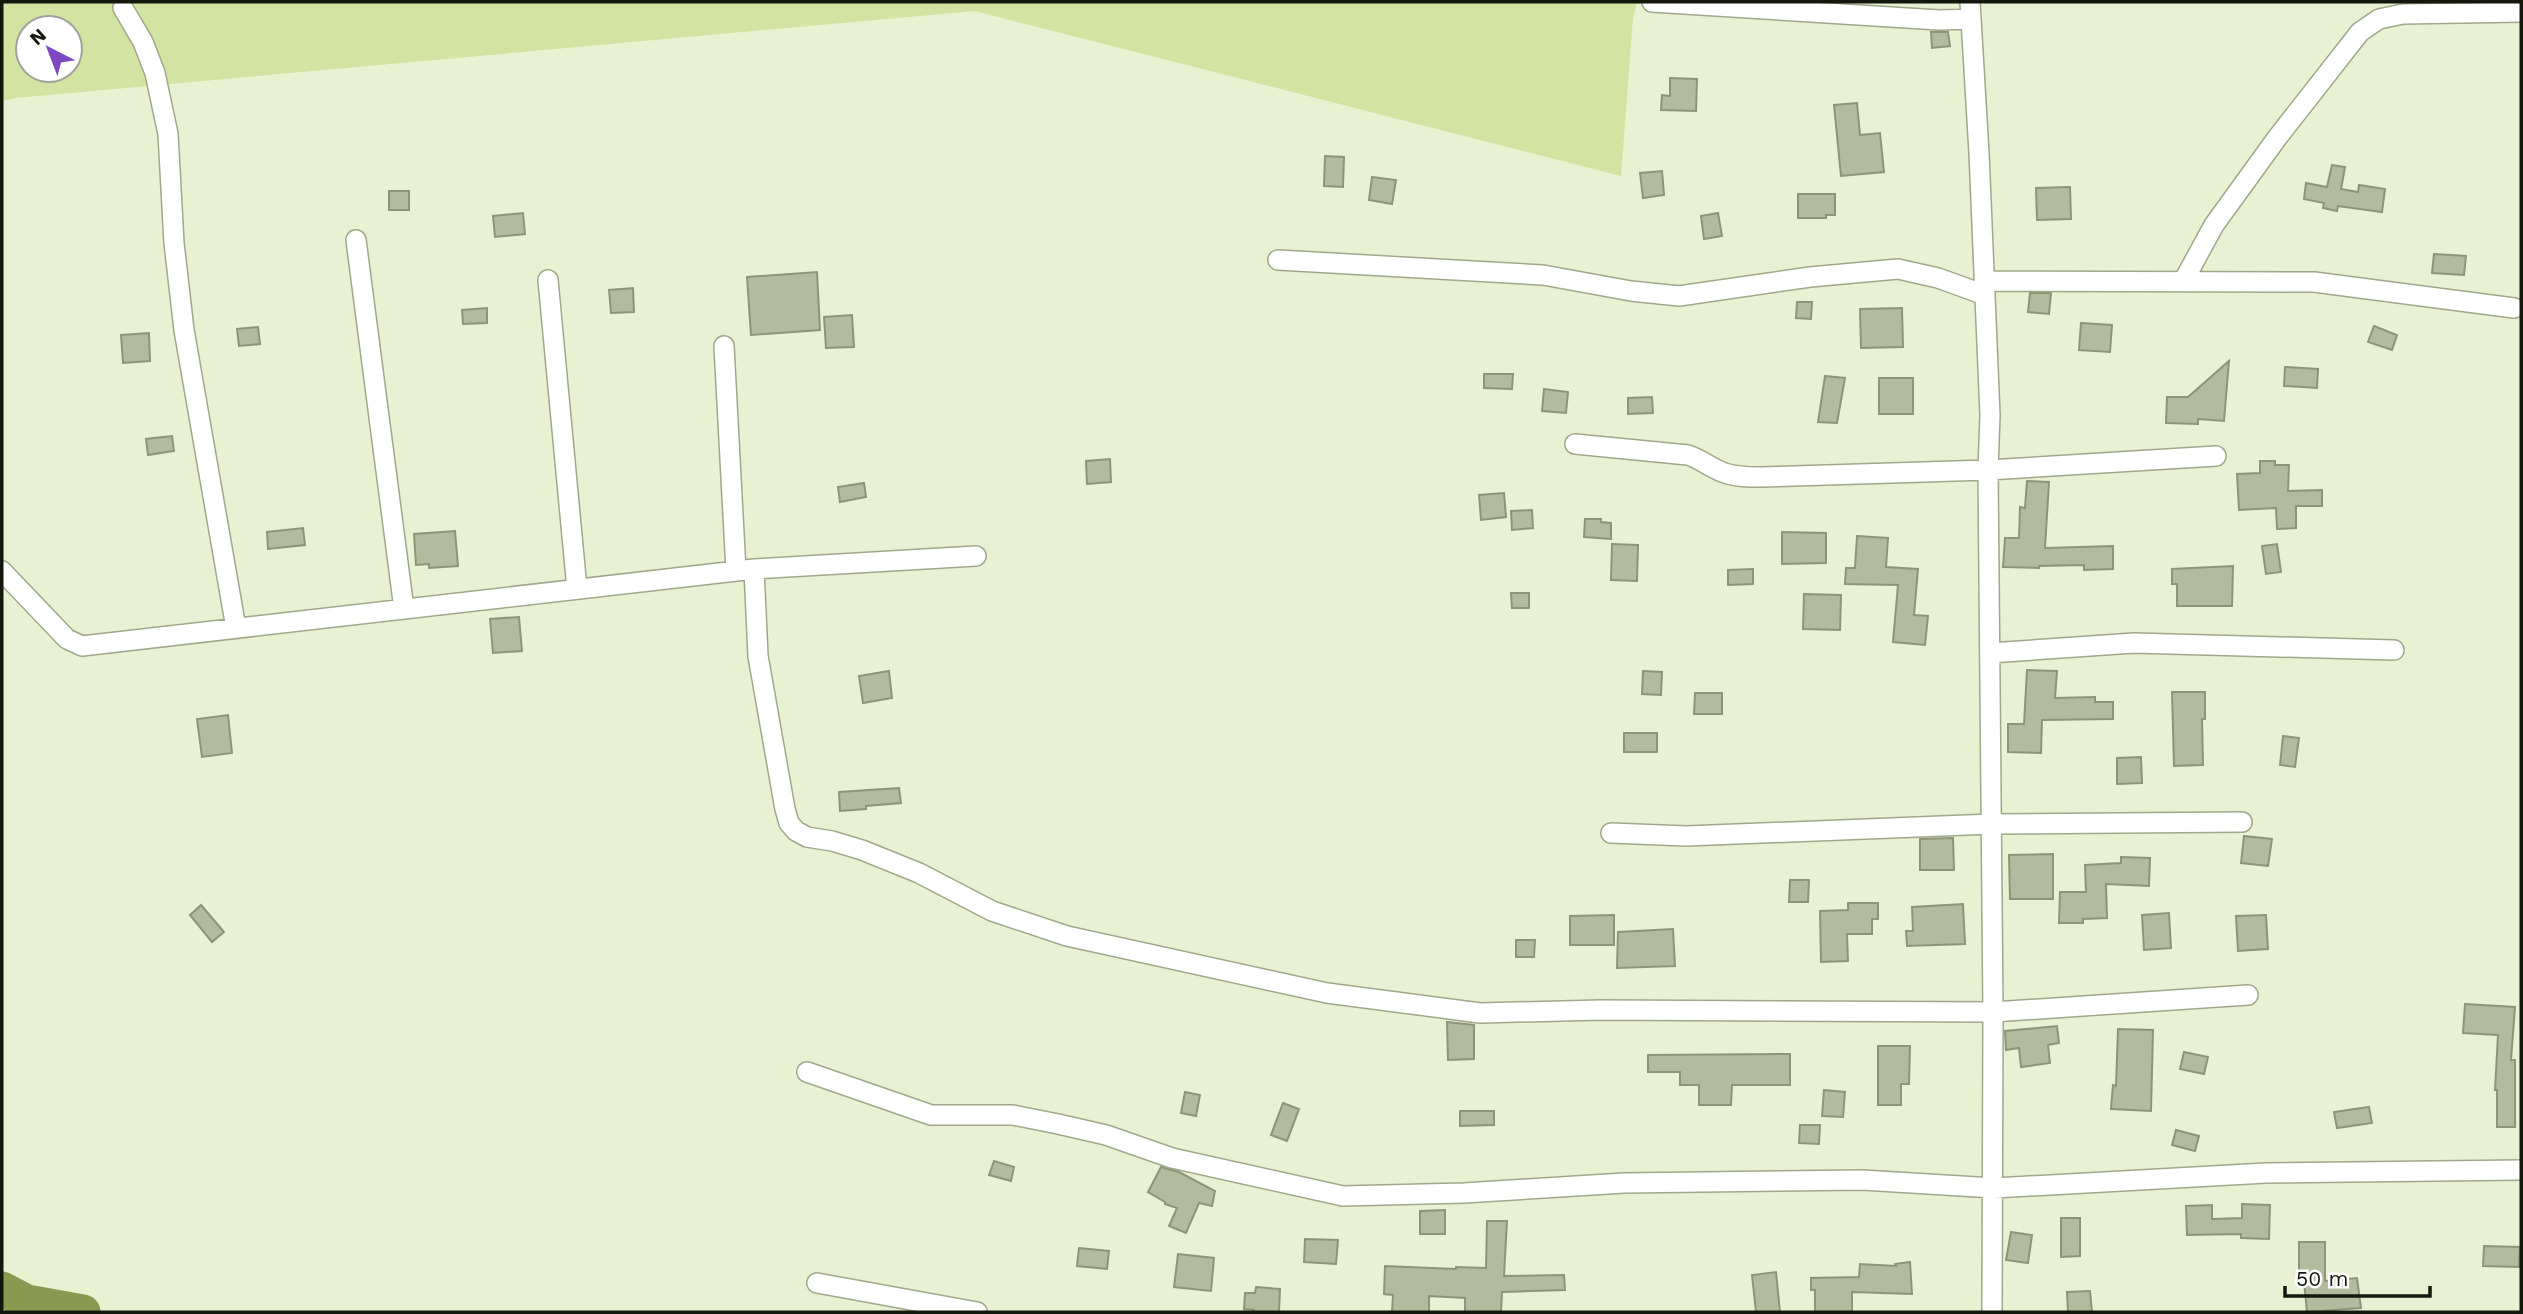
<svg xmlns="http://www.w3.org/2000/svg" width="2523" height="1314" font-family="'Work Sans',sans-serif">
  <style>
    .green { fill: #d2e3a2; fill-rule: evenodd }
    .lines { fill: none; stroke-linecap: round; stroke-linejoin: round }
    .river { stroke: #899a50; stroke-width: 35 }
    .building { fill: #b2bb9c; stroke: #8d9578; stroke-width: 2 }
    .street-casing { stroke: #a0a88a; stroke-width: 22 }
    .street { stroke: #fff; stroke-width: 19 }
  </style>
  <rect width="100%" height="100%" fill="#e8f1d1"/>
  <path class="green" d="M2 2H1637L1633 18 1621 176 975 11 15 98 2 101ZM28 28H70V70H28Z
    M2 1289 27 1302 83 1312H2Z"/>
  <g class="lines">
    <path class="river" d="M2 1289 27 1302 83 1312"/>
  </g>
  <path class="building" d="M1931 32H1948L1950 46 1932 48Z
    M1670 78 1697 79 1696 111 1661 110 1662 95 1670 96Z
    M1857 103 1860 135 1880 133 1884 172 1841 176 1834 105Z
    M1325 156 1344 157 1343 187 1324 186Z
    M2332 165 2345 167 2341 189 2358 192 2359 185 2385 189 2382 212 2338 206 2337 211 2323 208 2324 203 2304 199 2306 183 2327 187Z
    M1662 171 1664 195 1643 198 1640 173Z
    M1372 177 1396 180 1392 204 1369 200Z
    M2070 187 2071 219 2037 220 2036 188Z
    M389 191H409V210H389Z
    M1798 194H1835V215H1826V218H1798Z
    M523 213 525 234 495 237 493 216Z
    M1718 213 1722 236 1704 239 1701 216Z
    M2434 254 2466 256 2464 275 2432 273Z
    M817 272 820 330 751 335 747 277Z
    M633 288 634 312 611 313 609 290Z
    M2030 293H2051L2049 314 2028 312Z
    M1797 302H1812L1811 319 1796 318Z
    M487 308V323L463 324 462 310Z
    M1902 308 1903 347 1861 348 1860 309Z
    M852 315 854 347 826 348 824 317Z
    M2081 323 2112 325 2110 352 2079 350Z
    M2374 326 2397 335 2392 350 2368 342Z
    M258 327 260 344 239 346 237 329Z
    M149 333 150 361 123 363 121 335Z
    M2229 361 2224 421 2198 419V424L2166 423 2167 397H2188Z
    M2285 367 2318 369 2317 388 2284 386Z
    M1484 374H1513L1512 389 1484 388Z
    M1825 376 1845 378 1837 423 1818 422Z
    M1879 378H1913V414H1879Z
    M1544 389 1568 392 1566 413 1542 411Z
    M1652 397 1653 413 1628 414V398Z
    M172 436 174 451 148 455 146 439Z
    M1110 459 1111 482 1087 484 1086 461Z
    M2260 461H2275V465H2289L2288 491 2322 490V506H2296V528L2277 529 2276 508 2239 510 2237 474 2260 473Z
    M2027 481 2049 482 2045 548 2113 546V569L2084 570V565L2039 566V568L2003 567 2005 538H2019L2020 507 2025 508Z
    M864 483 866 497 840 502 838 487Z
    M1504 493 1506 517 1481 520 1479 495Z
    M1532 510 1533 528 1512 530 1511 511Z
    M1585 519H1601V522L1611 523V539L1584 537Z
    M303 528 305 545 268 549 267 532Z
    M455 531 458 566 429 568V564L416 565 414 534Z
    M1782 532 1826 533V563L1782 564Z
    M1857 536 1888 538 1886 567 1918 569 1914 615 1928 616 1925 645 1893 642 1898 585 1845 584 1846 568H1855Z
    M1612 544 1638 545 1637 581 1611 580Z
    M2277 544 2281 572 2266 574 2262 546Z
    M2233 566 2232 606H2177V584H2172V569Z
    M1753 569V584L1728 585V570Z
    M1511 593H1529V608H1512Z
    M1804 594 1841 595 1840 630 1803 629Z
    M519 617 522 651 493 653 490 619Z
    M2027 670 2057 671 2055 698 2095 697V702H2113V719L2042 720 2041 753 2008 752V724H2024Z
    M889 671 892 698 863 703 859 676Z
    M1643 671 1662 672 1661 695 1642 694Z
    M2172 692H2205V719H2202L2203 765 2174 766Z
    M1695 693H1722V714H1694Z
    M228 715 232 753 202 757 197 719Z
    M1624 733H1657V752H1624Z
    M2283 736 2299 738 2295 767 2280 765Z
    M2141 757 2142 783 2117 784V758Z
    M899 788 901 803 866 806V809L840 811 839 792Z
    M2244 836 2272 839 2268 866 2241 863Z
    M1953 838 1954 870H1920V839Z
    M2053 854V899H2010L2009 855Z
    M2121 857 2150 858 2149 886 2106 884 2107 918 2083 919V923H2059L2060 892H2086L2085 865 2121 863Z
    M1790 880H1809L1808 902H1789Z
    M1848 903H1878V919H1872V934H1847L1848 961 1821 962 1820 911 1848 910Z
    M1963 904 1965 944 1907 946 1906 931H1913L1912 907Z
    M201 905 224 932 212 942 190 915Z
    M2169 913 2171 948 2144 950 2142 915Z
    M1614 915V945H1570V916Z
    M2266 915 2268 949 2238 951 2236 916Z
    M1673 929 1675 966 1617 968 1618 932Z
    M1516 940H1535L1534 957H1516Z
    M2465 1004 2515 1007 2511 1060H2515V1127H2497V1090H2495L2498 1035 2463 1033Z
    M1447 1022 1474 1025V1059L1448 1060Z
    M2057 1026 2059 1043 2048 1045 2050 1063 2021 1067 2019 1048 2006 1050 2005 1031Z
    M2118 1029 2153 1030 2151 1111 2111 1109 2113 1085 2116 1086Z
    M1878 1046H1910L1909 1084H1901V1105H1878Z
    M2184 1052 2208 1057 2204 1074 2180 1069Z
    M1790 1054V1085H1732L1731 1105H1699V1085H1680V1072H1648V1055Z
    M1824 1090 1845 1092 1843 1117 1822 1116Z
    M1185 1092 1200 1095 1196 1116 1181 1113Z
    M1283 1103 1299 1109 1287 1141 1271 1135Z
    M2369 1107 2372 1123 2337 1128 2334 1112Z
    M1460 1111H1494V1125L1460 1126Z
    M1800 1125H1820L1819 1144 1799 1143Z
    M2176 1130 2199 1136 2195 1151 2172 1145Z
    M994 1161 1014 1167 1011 1181 989 1175Z
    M1161 1167 1179 1172 1215 1191 1212 1206 1199 1203 1186 1233 1169 1226 1177 1208 1165 1204V1202L1148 1192Z
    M2242 1204 2270 1205 2269 1239 2241 1238V1234L2187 1235 2186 1206 2212 1205V1219L2242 1218Z
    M1445 1210V1234H1420V1211Z
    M2061 1218H2080V1256L2061 1257Z
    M1487 1221H1507L1504 1276 1564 1275 1565 1290 1502 1292 1501 1312H1465V1298L1429 1296V1312H1392L1393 1295 1384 1294 1385 1266 1456 1269V1267L1486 1268Z
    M2011 1232 2032 1235 2028 1263 2006 1260Z
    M1305 1239 1338 1240 1336 1264 1304 1262Z
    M2299 1242H2325V1281L2357 1278 2361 1308 2307 1312 2303 1272H2299Z
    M2484 1246 2520 1247 2519 1267 2483 1266Z
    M1079 1248 1109 1251 1107 1269 1077 1266Z
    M1178 1254 1214 1258 1211 1291 1174 1287Z
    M1910 1262 1912 1294 1852 1292V1312H1815V1290H1811V1278L1859 1277 1860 1264 1896 1266 1895 1264Z
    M1776 1272 1780 1312H1756L1752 1275Z
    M1256 1287 1280 1289 1279 1312H1254V1310L1244 1309 1245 1293H1255Z
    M2090 1291 2092 1312H2068L2067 1292Z"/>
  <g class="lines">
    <g class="street-casing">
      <path id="street" d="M1652 2 1939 20 1971 19
        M1970 2 1979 153 1990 415 1988 470 1993 1012 1992 1312
        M123 8 143 42 155 73 168 134 174 243 184 330 236 628
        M356 240 404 609
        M1278 260 1543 275 1631 291 1679 296 1810 277 1898 269 1938 278 1985 295
        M548 280 577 589
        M2184 280 2214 225 2277 138 2360 32 2379 19 2403 14 2521 12
        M1984 281 2314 282 2514 308
        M724 346 736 571
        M1575 444 1688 455C1701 459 1712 469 1725 473 1736 477 1749 477 1761 477L1988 470 2216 456
        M754 569 758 656 785 809 789 823 796 831 807 837 832 841 862 850 919 873 992 911 1067 936 1327 993 1480 1013 1600 1010 1993 1012 2248 995
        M2 571 67 639 82 646 754 569 976 556
        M1990 653 2134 643 2394 650
        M1611 833 1686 836 1992 824 2242 822
        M807 1072 931 1115H1013L1058 1124 1106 1135 1172 1158 1343 1196 1464 1193 1624 1183 1862 1180 1994 1188 2266 1173 2521 1170
        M817 1283 977 1312"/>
    </g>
    <use href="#street" class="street"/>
  </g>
  <rect width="2523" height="1314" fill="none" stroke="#14170c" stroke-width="7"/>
  <g transform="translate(49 49) rotate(318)"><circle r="33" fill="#ffffff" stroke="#a1a29e" stroke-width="2"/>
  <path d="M0-5L12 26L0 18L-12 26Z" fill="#7c49c0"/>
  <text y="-10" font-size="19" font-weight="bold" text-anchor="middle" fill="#14170c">N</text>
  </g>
  <path d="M2285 1286v10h145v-10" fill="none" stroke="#14170c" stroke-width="3.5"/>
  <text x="2296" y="1286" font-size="21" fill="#14170c" stroke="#ffffff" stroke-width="5" paint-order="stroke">50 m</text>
</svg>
